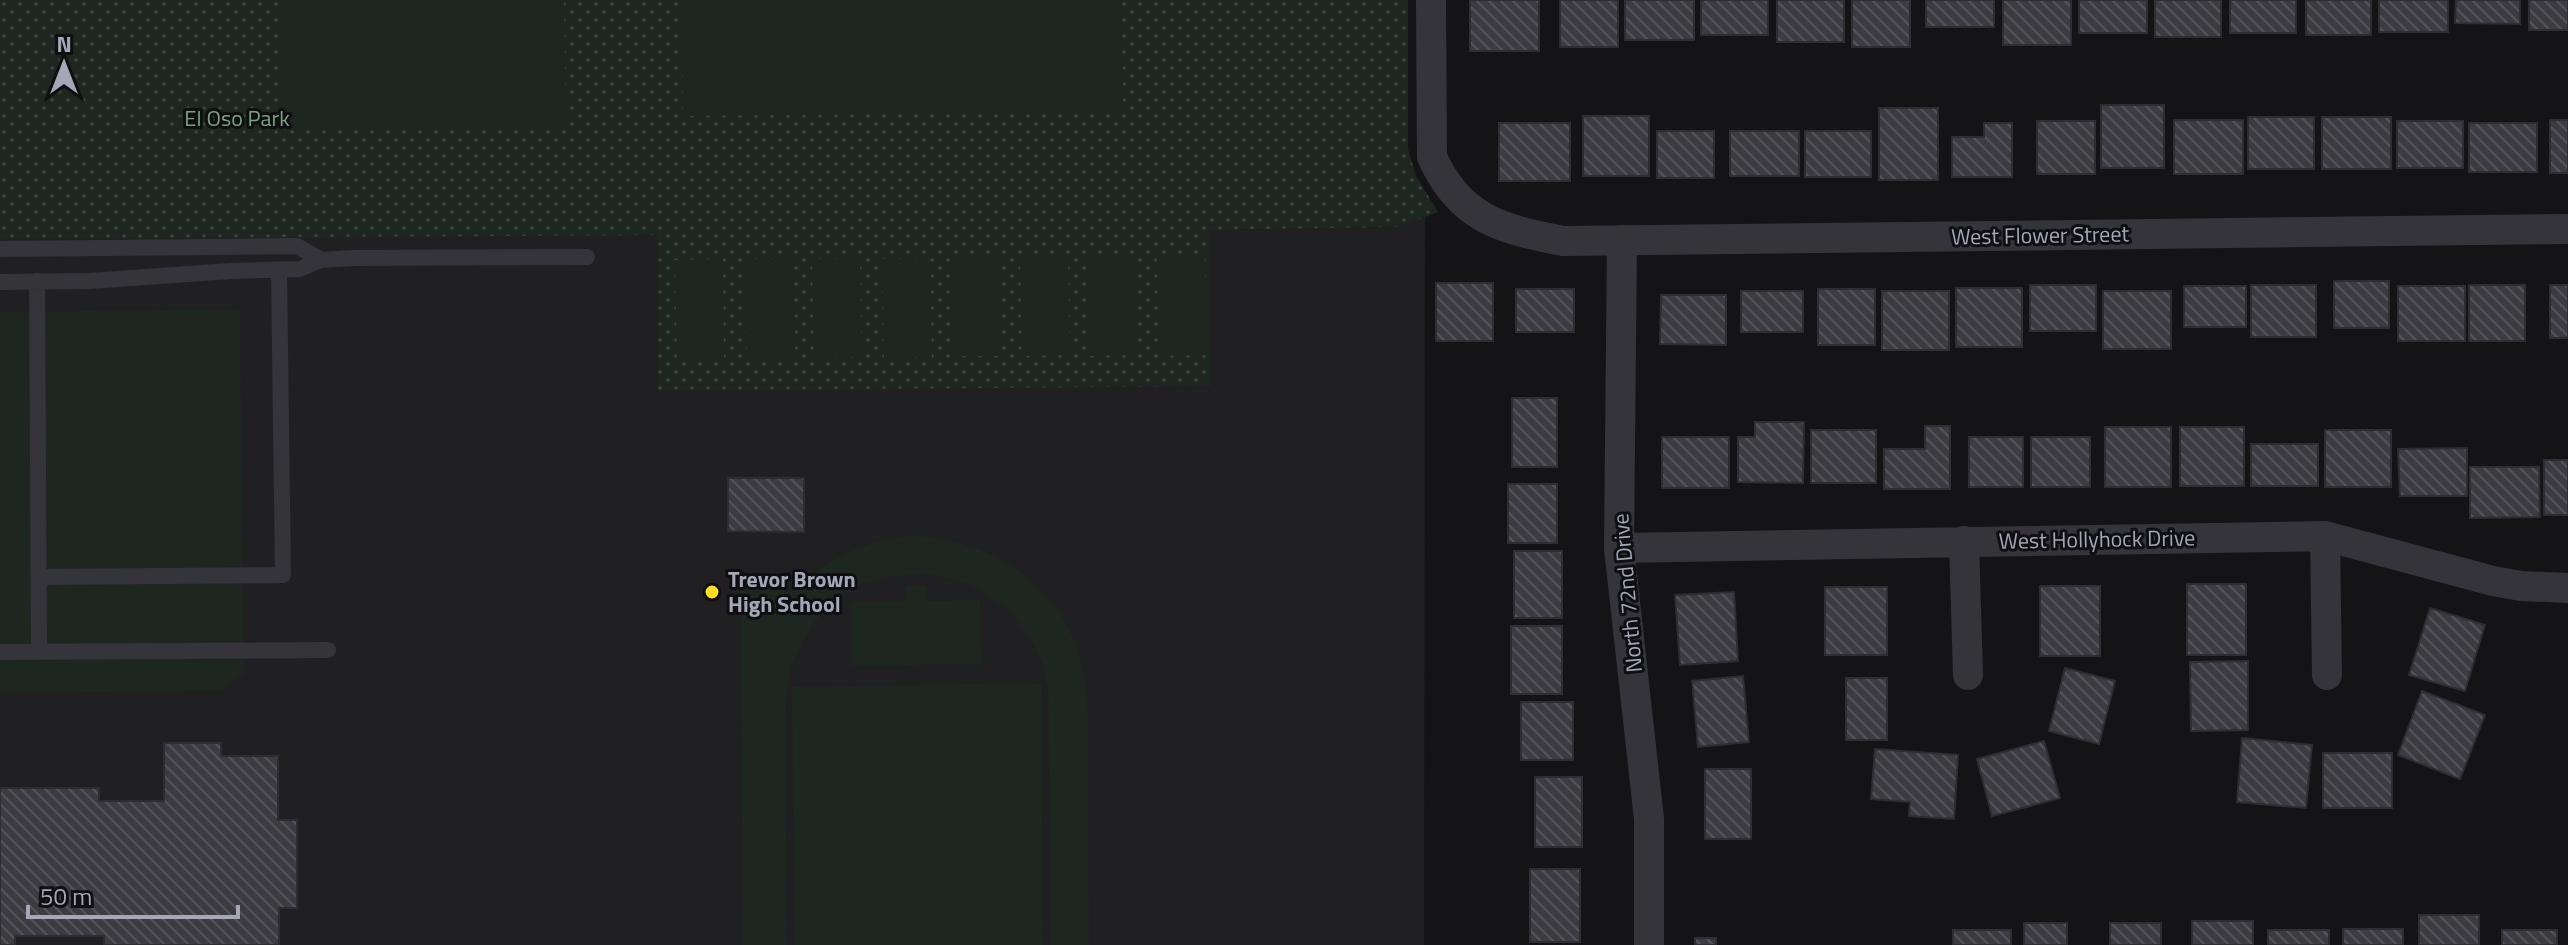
<svg xmlns="http://www.w3.org/2000/svg" width="2568" height="945" font-family="'Titillium Web',sans-serif">
  <style>
    .built { fill: #202023 }
    .grass { fill: url(#grass-dots) }
    .garden { fill: #1e2620 }
    .building { fill: url(#building-back-hatch); stroke: #2e2e32; stroke-width: 2 }
    .lines { fill: none; stroke-linecap: round; stroke-linejoin: round }
    .service { stroke: #35343b; stroke-width: 16 }
    .minor { stroke: #35343b; stroke-width: 30 }
    .poi-dot { fill: #fedd23; stroke: #0f0f11; stroke-width: 3 }
    .labels { text-anchor: middle; dominant-baseline: central; stroke-width: 6; stroke-linejoin: round; paint-order: stroke }
    .park-label { font-size: 22px; fill: #7aa384; stroke: #0f0f11 }
    .street-label { font-size: 22px; fill: #a4a7b7; stroke: #0f0f11 }
    .poi-label { font-size: 22px; font-weight: bold; fill: #a4a7b7; stroke: #0f0f11; text-anchor: start }
  </style>
  <defs>
    <pattern id="grass-dots" width="8" height="8" patternUnits="userSpaceOnUse" patternTransform="scale(2)"><rect width="8" height="8" fill="#1e2620"/><path d="M2 2h.1M6 6h.1" fill="none" stroke="#3c433e" stroke-width="1.8" stroke-linecap="round"/></pattern>
    <pattern id="building-back-hatch" width="6" height="6" patternUnits="userSpaceOnUse" patternTransform="scale(2)"><rect width="6" height="6" fill="#3b3b41"/><path d="M-1 5l2 2M0 0l6 6M5-1l2 2" fill="none" stroke="#54545a"/></pattern>
  </defs>
  <rect width="100%" height="100%" fill="#141416"/>
  <path class="built" d="M1425 217 1424 945H0V239L1209 230 1397 227Z"/>
  <path class="grass" d="M0 0H1408V149L1416 176 1438 212 1398 227 1209 230 1210 386 658 391 657 235 0 239Z"/>
  <path class="garden" d="M281 0H564L566 127 282 130Z
    M682 0H1121L1123 111 683 116Z
    M998 256 1000 356H952L950 257Z
    M1068 256 1070 355 1022 356 1020 257Z
    M1135 256 1136 355 1089 356 1087 257Z
    M1157 256H1205L1207 355 1159 356Z
    M793 258 795 358 747 359 745 259Z
    M860 258 862 357 814 358 812 259Z
    M930 258 932 357 884 358 882 259Z
    M723 259 724 358 677 359 675 260Z
    M240 309 244 673 222 691 0 693V312Z
    M913 536C999 541 1072 591 1085 681 1090 715 1087 751 1088 785 1088 839 1089 892 1089 945H1051L1048 688 1043 666 1035 645 1008 609 971 584 928 573 883 577 862 584 843 595 825 609 811 627 791 666 785 708 787 945H743L740 583 783 582 785 599C821 561 860 541 913 536Z
    M906 586H926L927 601 980 600 981 664 852 666V602L906 601Z
    M1019 683 1041 684 1043 945H794L792 687Z"/>
  <path class="building" d="M1470 0H1539V51H1470Z
    M1560 0H1618V47H1560Z
    M1625 0H1694V40H1625Z
    M1701 0H1768V35H1701Z
    M1777 0H1844V42H1777Z
    M1852 0H1910V47H1852Z
    M1926 0H1994V27H1926Z
    M2003 0H2071V45H2003Z
    M2079 0H2147V33H2079Z
    M2155 0H2221V37H2155Z
    M2230 0H2296V33H2230Z
    M2306 0H2371V35H2306Z
    M2379 0H2448V32H2379Z
    M2456 0H2520V24L2455 23Z
    M2529 0H2568V30H2529Z
    M2101 105H2164V168H2101Z
    M1879 108H1938V180H1879Z
    M1583 116H1649V176H1583Z
    M2248 117H2314V169H2248Z
    M2322 117H2391V169H2322Z
    M2174 120H2243V174H2174Z
    M2550 120H2568V173H2550Z
    M2037 121H2095V174H2037Z
    M2397 121H2463V168H2397Z
    M1499 123H1570V181H1499Z
    M1984 123H2012V177H1952V137H1984Z
    M2469 123H2537V172H2469Z
    M1657 131H1714V178H1657Z
    M1730 131H1799V176H1730Z
    M1805 131H1871V177H1805Z
    M2334 281H2389V328H2334Z
    M1436 283H1493V341H1436Z
    M2030 285H2096V331H2030Z
    M2251 285H2316V337H2251Z
    M2469 285H2525V341H2469Z
    M2550 285H2568V338H2550Z
    M2184 286H2246V327H2184Z
    M2398 286H2465V341H2398Z
    M1956 288H2022V347H1956Z
    M1516 289H1574V332H1516Z
    M1818 289H1875V345H1818Z
    M1741 291H1803V332H1741Z
    M1882 291H1949V350H1882Z
    M2103 291H2171V349H2103Z
    M1661 295H1726V345L1660 344Z
    M1512 398H1557V467H1512Z
    M1755 422H1804L1803 483 1738 482V437H1755Z
    M1925 426H1950V489H1884V449H1925Z
    M2105 427H2171V487H2105Z
    M2180 427H2244V486H2180Z
    M1811 430H1876V483H1811Z
    M2325 430H2391V487H2325Z
    M1662 437H1729V488H1662Z
    M1969 437H2023V487H1969Z
    M2031 437H2090V487H2031Z
    M2251 444H2318V486H2251Z
    M2467 448V496H2400L2398 449Z
    M2544 460H2568V515H2544Z
    M2470 467H2539L2540 517 2470 518Z
    M728 478H804V532L728 531Z
    M1508 484H1557V543H1508Z
    M1514 551H1562V618H1514Z
    M2187 584H2246V655H2187Z
    M2040 586H2100V656H2040Z
    M1825 587H1887V655H1825Z
    M1734 592 1738 661 1680 665 1675 595Z
    M2430 608 2485 625 2465 691 2409 675Z
    M1511 626H1562V694H1511Z
    M2248 661V730L2191 731 2190 662Z
    M2065 668 2115 681 2099 744 2049 731Z
    M1743 676 1749 742 1698 747 1692 681Z
    M1846 678H1887V740H1846Z
    M2422 691 2485 715 2460 779 2398 755Z
    M1521 702H1573V760H1521Z
    M2242 738 2312 745 2306 808 2237 802Z
    M2044 741 2060 798 1992 816 1977 759Z
    M164 743H221V756H278V820H297V908H279V945H104V936H15V945H0V788H99V801H164Z
    M1875 749 1958 755 1954 819 1909 816 1910 802 1871 799Z
    M2323 753H2392V808H2323Z
    M1705 769H1751V839H1705Z
    M1535 777H1582V847H1535Z
    M1530 869H1580V942H1530Z
    M2419 915H2479V945H2419Z
    M2192 921H2253V945H2192Z
    M2024 923H2067V945H2024Z
    M2110 923H2161V945H2110Z
    M2343 929H2403V945H2343Z
    M1953 930H2011V945H1953Z
    M2268 930H2329V945H2268Z
    M2502 930H2557V945H2502Z
    M1695 938H1716V945H1695Z"/>
  <g class="lines">
    <path class="service" d="M0 249 297 246 321 260
      M37 281 39 652
      M0 282 90 281 231 271 300 269 321 260 352 258 587 257
      M39 577 283 575 279 270
      M0 652 328 650"/>
    <path class="minor" d="M1431 0 1432 157C1460 219 1501 229 1563 241L2568 229
      M1622 240 1619 548 1649 819V945
      M2325 536 2327 675
      M1964 541 1968 675
      M1619 548 2325 536 2493 581 2521 586 2568 588"/>
  </g>
  <circle class="poi-dot" cx="712" cy="592" r="8"/>
  <g class="labels">
    <g class="park-label">
      <text x="237" y="118">El Oso Park</text>
    </g>
    <g class="street-label">
      <text transform="translate(2040 235) rotate(-1)">West Flower Street</text>
      <text transform="translate(2097 539) rotate(-1)">West Hollyhock Drive</text>
      <text transform="translate(1627 593) rotate(-95)">North 72nd Drive</text>
    </g>
    <g class="poi-label">
      <text x="728" y="579">Trevor Brown<tspan x="728" dy="25">High School</tspan></text>
    </g>
  </g>
  <g transform="translate(64 64)" stroke="#0f0f11" stroke-width="6" paint-order="stroke">
  <path d="M0-6L14 30L0 20L-14 30Z" fill="#a4a7b7"/>
  <text y="-12" font-size="22" font-weight="bold" text-anchor="middle" fill="#a4a7b7">N</text>
  </g>
  <path d="M28 905v12h210v-12" fill="none" stroke="#a4a7b7" stroke-width="4"/>
  <text x="40" y="905" font-size="24" fill="#a4a7b7" stroke="#0f0f11" stroke-width="6" paint-order="stroke">50 m</text>
</svg>
